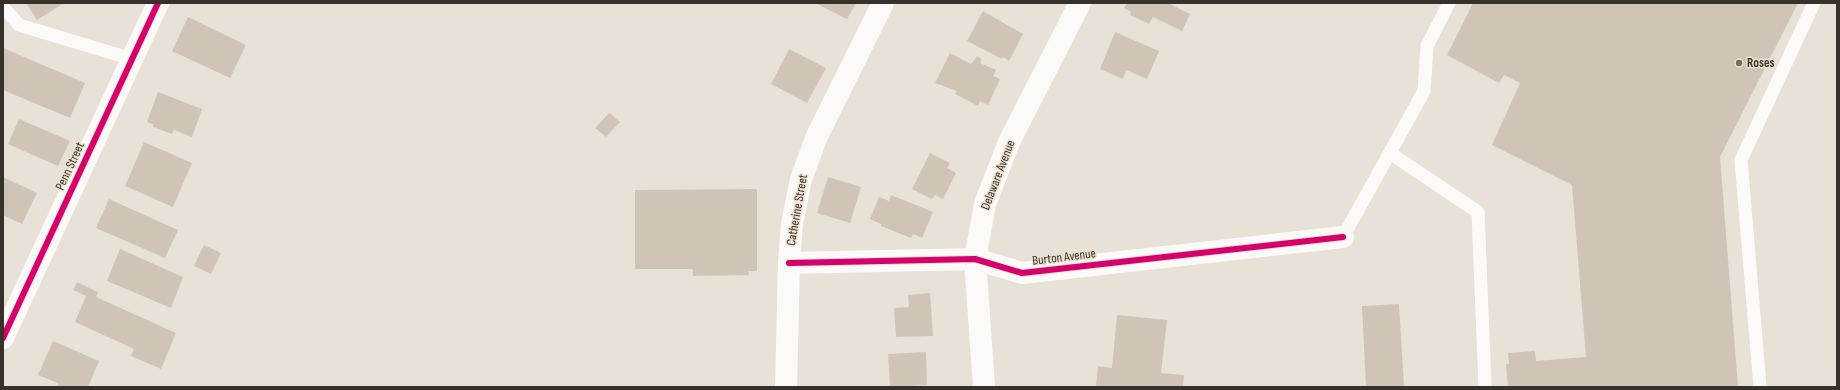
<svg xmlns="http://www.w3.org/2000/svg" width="1840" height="390" font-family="'Sofia Sans Condensed',sans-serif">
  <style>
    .building { fill: #cfc5b7 }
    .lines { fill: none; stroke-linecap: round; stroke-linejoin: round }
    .service { stroke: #fcfaf9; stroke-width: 13 }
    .minor { stroke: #fcfaf9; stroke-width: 22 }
    .cycleway-casing { stroke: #efe2d1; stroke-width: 8 }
    .cycleway { stroke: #d6006c; stroke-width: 6 }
    .poi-dot { fill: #746f67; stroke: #efe2d1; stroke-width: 1.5 }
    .labels { text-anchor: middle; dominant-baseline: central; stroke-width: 3; stroke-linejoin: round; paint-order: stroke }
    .poi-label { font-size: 13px; font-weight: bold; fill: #36312a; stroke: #efe2d1; text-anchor: start }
    .street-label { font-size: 13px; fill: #36312a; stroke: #efe2d1 }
  </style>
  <rect width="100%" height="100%" fill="#e8e1d8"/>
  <path class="building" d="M26 3H64L37 20Z
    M815 3H856L847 19Z
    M1127 3H1168L1190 14 1182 31 1153 17 1149 24 1130 15 1131 12 1124 8Z
    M1473 3H1798L1720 157 1738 387H1508L1506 364H1509L1508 353 1535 351 1536 361 1586 357 1572 185 1492 145 1520 83 1504 75 1499 83 1447 55Z
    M983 11 1023 34 1009 61 1003 57 1002 59 967 41Z
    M188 17 246 45 230 78 172 51Z
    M1115 32 1159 51 1147 79 1126 70 1123 79 1100 69Z
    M3 48 85 83 70 118 3 90Z
    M789 49 826 68 807 103 771 84Z
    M950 53 971 64 977 56 982 59 980 63 996 70 993 76 1000 79 988 105 980 101 978 106 955 94 957 91 935 83Z
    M158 92 202 109 192 137 174 130 172 134 153 127V124L147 122Z
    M609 113 620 122 606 137 595 128Z
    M19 119 70 141 58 166 8 144Z
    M144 142 192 163 173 207 125 186Z
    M930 153 950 163 947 168 956 173 943 199 935 195 932 199 912 189Z
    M3 177 37 193 22 224 3 215Z
    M828 177 861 187 850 223 817 213Z
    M757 189V271H748L749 275 693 276V269H635V190Z
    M891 195 933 212 922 238 913 234 911 238 881 226V224L870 219 879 197 889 201Z
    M109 199 178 230 165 258 96 228Z
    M204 245 221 253 211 274 194 266Z
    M120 249 183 277 171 308 107 281Z
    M77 282 98 292 96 297 176 333 161 369 131 356 134 349 75 322 86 296 73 290Z
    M930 293 933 336 896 337 894 308 909 307 908 295Z
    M1399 304 1404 387H1366L1362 306Z
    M1117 315 1167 320 1161 373 1184 375 1183 387H1096L1098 366 1112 368Z
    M53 341 99 361 88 387H58V383L38 375Z
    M926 352 927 385 890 387 888 354Z"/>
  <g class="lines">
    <path class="service" d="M3 7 19 25 132 59
      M1390 153 1478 212 1485 387
      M1343 237 1424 91 1427 46 1449 3
      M1760 387 1741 160 1814 3"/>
    <path class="minor" d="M789 263 975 259 1022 273 1343 237
      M3 338 158 3
      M786 387 789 263 792 224 801 179 817 136 883 3
      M984 387 975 259 985 204 1009 142 1080 3"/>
    <g class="cycleway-casing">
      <path id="cycleway" d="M789 263 975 259 1022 273 1343 237
        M3 338 158 3"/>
    </g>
    <use href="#cycleway" class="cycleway"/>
  </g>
  <circle class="poi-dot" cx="1739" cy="63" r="4"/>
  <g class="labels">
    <g class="poi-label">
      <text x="1747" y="63">Roses</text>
    </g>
    <g class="street-label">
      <text transform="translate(70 166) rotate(-65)">Penn Street</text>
      <text transform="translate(998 175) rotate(-69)">Delaware Avenue</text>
      <text transform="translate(797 210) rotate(-80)">Catherine Street</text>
      <text transform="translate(1064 257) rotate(-7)">Burton Avenue</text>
    </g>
  </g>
  <rect width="1840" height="390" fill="none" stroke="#36312a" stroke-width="8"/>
</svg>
